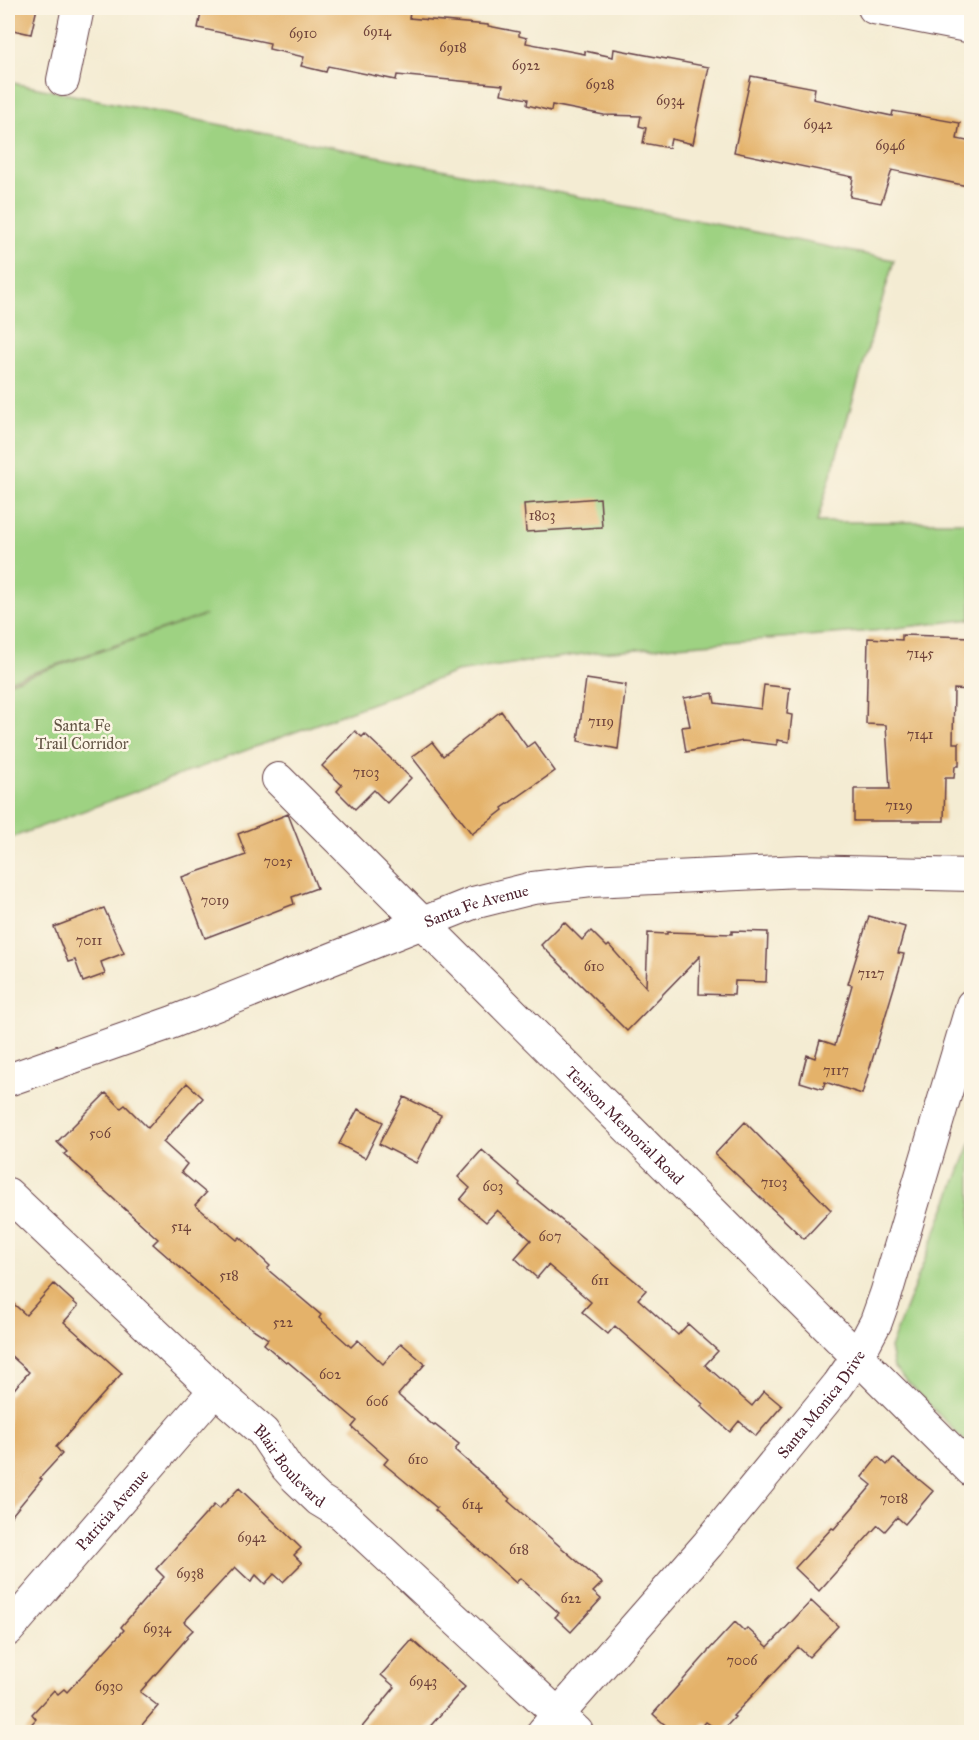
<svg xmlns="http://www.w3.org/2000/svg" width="979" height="1740" font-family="'IM FELL Great Primer',serif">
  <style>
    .green { fill: #9ed282; stroke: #747856; stroke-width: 1.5 }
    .building { fill: #e4b26b }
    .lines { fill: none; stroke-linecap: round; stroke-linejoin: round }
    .minor-casing { stroke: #643e44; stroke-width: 34 }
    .minor { stroke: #fff; stroke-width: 32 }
    .labels { text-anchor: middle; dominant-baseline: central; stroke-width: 5; stroke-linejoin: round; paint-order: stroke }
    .number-label { font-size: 14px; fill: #70443b }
    .park-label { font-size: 16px; fill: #635545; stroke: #fcf5e5 }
    .street-label { font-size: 16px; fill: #4a1f2b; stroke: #fcf5e5 }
  </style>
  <rect width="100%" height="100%" fill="#fcf5e5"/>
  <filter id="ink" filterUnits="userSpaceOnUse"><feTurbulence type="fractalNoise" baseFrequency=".0167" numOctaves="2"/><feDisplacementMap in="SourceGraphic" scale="12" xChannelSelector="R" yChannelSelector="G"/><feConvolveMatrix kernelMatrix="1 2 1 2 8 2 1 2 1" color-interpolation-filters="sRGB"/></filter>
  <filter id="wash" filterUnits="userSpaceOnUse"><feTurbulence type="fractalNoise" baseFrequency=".008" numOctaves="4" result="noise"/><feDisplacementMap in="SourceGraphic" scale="24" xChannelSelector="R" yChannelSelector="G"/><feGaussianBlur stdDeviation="1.35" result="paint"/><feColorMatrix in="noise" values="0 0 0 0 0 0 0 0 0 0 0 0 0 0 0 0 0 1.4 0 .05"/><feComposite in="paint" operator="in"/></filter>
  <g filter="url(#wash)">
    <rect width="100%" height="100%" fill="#f4ecd3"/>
    <path class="green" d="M8 82 894 260 817 522H971V619L873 631 598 652 456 672 8 839V683L206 615 8 681Z
      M971 1142V1448L894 1368 890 1348Z"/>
    <g id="blocks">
      <path class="building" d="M8 8H37L31 34 8 29Z
        M202 8H411L409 18 488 25V26L519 32V36L527 38 526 43 585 54V51L613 57 614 49 709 67 693 144 671 139 669 148 643 143 646 128 639 126 641 116 604 115 552 105 551 111 527 105 528 99 501 94 503 85 397 75 396 80 328 66 326 72 301 66 304 57 269 49 270 43 198 28Z
        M751 76 815 88 813 99 892 116 893 111 960 123 957 139 972 142V187L892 170 881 203 850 197 853 177 734 152Z
        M600 498 602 527 526 532 524 504Z
        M902 635 972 637V690L954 689 953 743H959V766H955L954 778H945L944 821H854V789H890L886 725 866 724 868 638 902 640Z
        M586 679 626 685 618 749 578 741Z
        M764 685 790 688 787 714 792 715 789 742 777 740V745L743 741 686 752 682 727 690 726 684 698 713 693 715 703 761 709Z
        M501 711 527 747 534 742 555 771 502 808 503 810 472 834 412 757 432 742 443 756Z
        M355 731 362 737 365 734 411 778 387 803 374 790 355 809 337 791 342 785 322 766Z
        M288 814 317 888 292 897 294 904 205 938 182 877 246 855 238 834Z
        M104 908 124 953 101 962 105 974 83 982 75 960 68 962 54 927Z
        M869 916 905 927 898 953 904 954 862 1094 825 1082 823 1089 800 1082 807 1055 815 1058 820 1040 835 1045 852 985 848 984Z
        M564 922 582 940 591 931 607 947 609 945 646 987 648 933 667 934V932L732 934V931L768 932 766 982 735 981 734 995 699 994 700 956 627 1031 541 945Z
        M187 1083 203 1098 163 1142 187 1164 181 1172 206 1193 195 1205 237 1240 240 1237 270 1266 267 1269 321 1315 319 1318 351 1347 358 1340 383 1364 401 1343 425 1364 398 1395 434 1426 435 1425 459 1444 455 1450 510 1499 508 1501 602 1583 593 1592 601 1599 571 1632 555 1617 559 1613 520 1578 516 1583 435 1510 437 1508 384 1464 388 1459 352 1427 357 1421 288 1362 286 1363 264 1344 268 1339 241 1321 153 1244 158 1239 64 1154 67 1152 57 1142 106 1093 121 1108 125 1105 148 1128Z
        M404 1097 441 1115 416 1163 379 1144Z
        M358 1109 383 1122 365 1158 339 1144Z
        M745 1122 831 1210 804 1239 715 1154Z
        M482 1150 520 1183 519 1185 646 1290 638 1299 678 1335 688 1324 718 1351 705 1365 752 1406 764 1391 782 1406 756 1436 739 1421 730 1432 701 1406 703 1404 615 1326 608 1334 582 1312 591 1302 548 1265 537 1278 515 1258 531 1240 497 1210 486 1222 460 1200 470 1188 458 1177Z
        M54 1284 78 1306 64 1322 122 1373 56 1447 62 1454 40 1478 42 1479 8 1520V1396L29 1372 8 1353V1299L26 1315Z
        M878 1457 887 1465 893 1458 933 1491 905 1524 897 1517 885 1531 878 1525 819 1591 795 1568 832 1528 834 1529 872 1485 862 1477Z
        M239 1488 301 1548 294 1555 302 1563 283 1582 274 1574 265 1584 256 1575 251 1582 235 1567 184 1622 193 1630 187 1636 188 1637 140 1692 158 1706 136 1732H24L36 1719 32 1714 54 1690 58 1694 64 1689 67 1692 124 1630 121 1627 164 1577 156 1569 214 1505 219 1509Z
        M811 1601 838 1626 809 1657 798 1647 733 1716 735 1717 721 1732 706 1722 697 1732H673L653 1714 708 1652V1651L735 1622 744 1631 747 1628 768 1647Z
        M412 1640 465 1687 425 1732H358L395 1687 381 1675Z"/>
    </g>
  </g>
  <g filter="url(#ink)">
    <use href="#blocks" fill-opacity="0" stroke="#643e44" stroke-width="1.5"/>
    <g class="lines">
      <g class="minor-casing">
        <g id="minor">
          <path d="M874 8 972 27"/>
          <path d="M63 80 78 8"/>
          <path id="s1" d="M278 779 972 1471"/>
          <path id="s2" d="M8 1080 173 1022 473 903 533 888 591 881 800 871 972 875"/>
          <path id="s3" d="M8 1194 215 1390 263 1432 287 1468 296 1478 319 1500 342 1514 577 1732"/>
          <path id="s4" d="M8 1630 215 1390"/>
          <path id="s5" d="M543 1732 708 1544 838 1385 858 1356 876 1322 886 1294 972 1005"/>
        </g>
      </g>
      <use href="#minor" class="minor"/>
    </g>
  </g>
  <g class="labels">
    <g class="number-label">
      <text x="377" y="31">6914</text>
      <text x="303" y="33">6910</text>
      <text x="453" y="47">6918</text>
      <text x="526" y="65">6922</text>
      <text x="600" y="84">6928</text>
      <text x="670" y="100">6934</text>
      <text x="818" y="124">6942</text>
      <text x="890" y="145">6946</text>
      <text x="542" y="515">1803</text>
      <text x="920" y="653">7145</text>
      <text x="601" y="721">7119</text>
      <text x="920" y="734">7141</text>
      <text x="366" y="772">7103</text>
      <text x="899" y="805">7129</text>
      <text x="278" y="861">7025</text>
      <text x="215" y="900">7019</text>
      <text x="89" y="940">7011</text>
      <text x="594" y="966">610</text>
      <text x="871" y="973">7127</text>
      <text x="836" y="1070">7117</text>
      <text x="100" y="1133">506</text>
      <text x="774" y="1182">7103</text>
      <text x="493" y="1186">603</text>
      <text x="181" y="1226">514</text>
      <text x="550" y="1236">607</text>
      <text x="229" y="1275">518</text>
      <text x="600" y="1280">611</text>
      <text x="283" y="1322">522</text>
      <text x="330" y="1374">602</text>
      <text x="377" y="1401">606</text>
      <text x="418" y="1459">610</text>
      <text x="894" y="1498">7018</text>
      <text x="472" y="1504">614</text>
      <text x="252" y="1537">6942</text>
      <text x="519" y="1549">618</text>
      <text x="190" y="1573">6938</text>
      <text x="571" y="1598">622</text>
      <text x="157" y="1628">6934</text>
      <text x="742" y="1660">7006</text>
      <text x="423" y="1681">6943</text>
      <text x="109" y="1686">6930</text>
    </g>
    <g class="park-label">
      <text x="82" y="725">Santa Fe<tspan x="82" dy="18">Trail Corridor</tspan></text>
    </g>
    <g class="street-label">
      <text stroke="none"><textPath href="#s2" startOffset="500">Santa Fe Avenue</textPath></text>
      <text stroke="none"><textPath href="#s1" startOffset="490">Tenison Memorial Road</textPath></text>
      <text stroke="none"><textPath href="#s5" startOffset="430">Santa Monica Drive</textPath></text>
      <text stroke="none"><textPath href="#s3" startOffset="392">Blair Boulevard</textPath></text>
      <text stroke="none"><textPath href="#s4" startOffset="159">Patricia Avenue</textPath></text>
    </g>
  </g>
  <rect width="979" height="1740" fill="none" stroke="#fcf5e5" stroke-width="30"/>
</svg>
